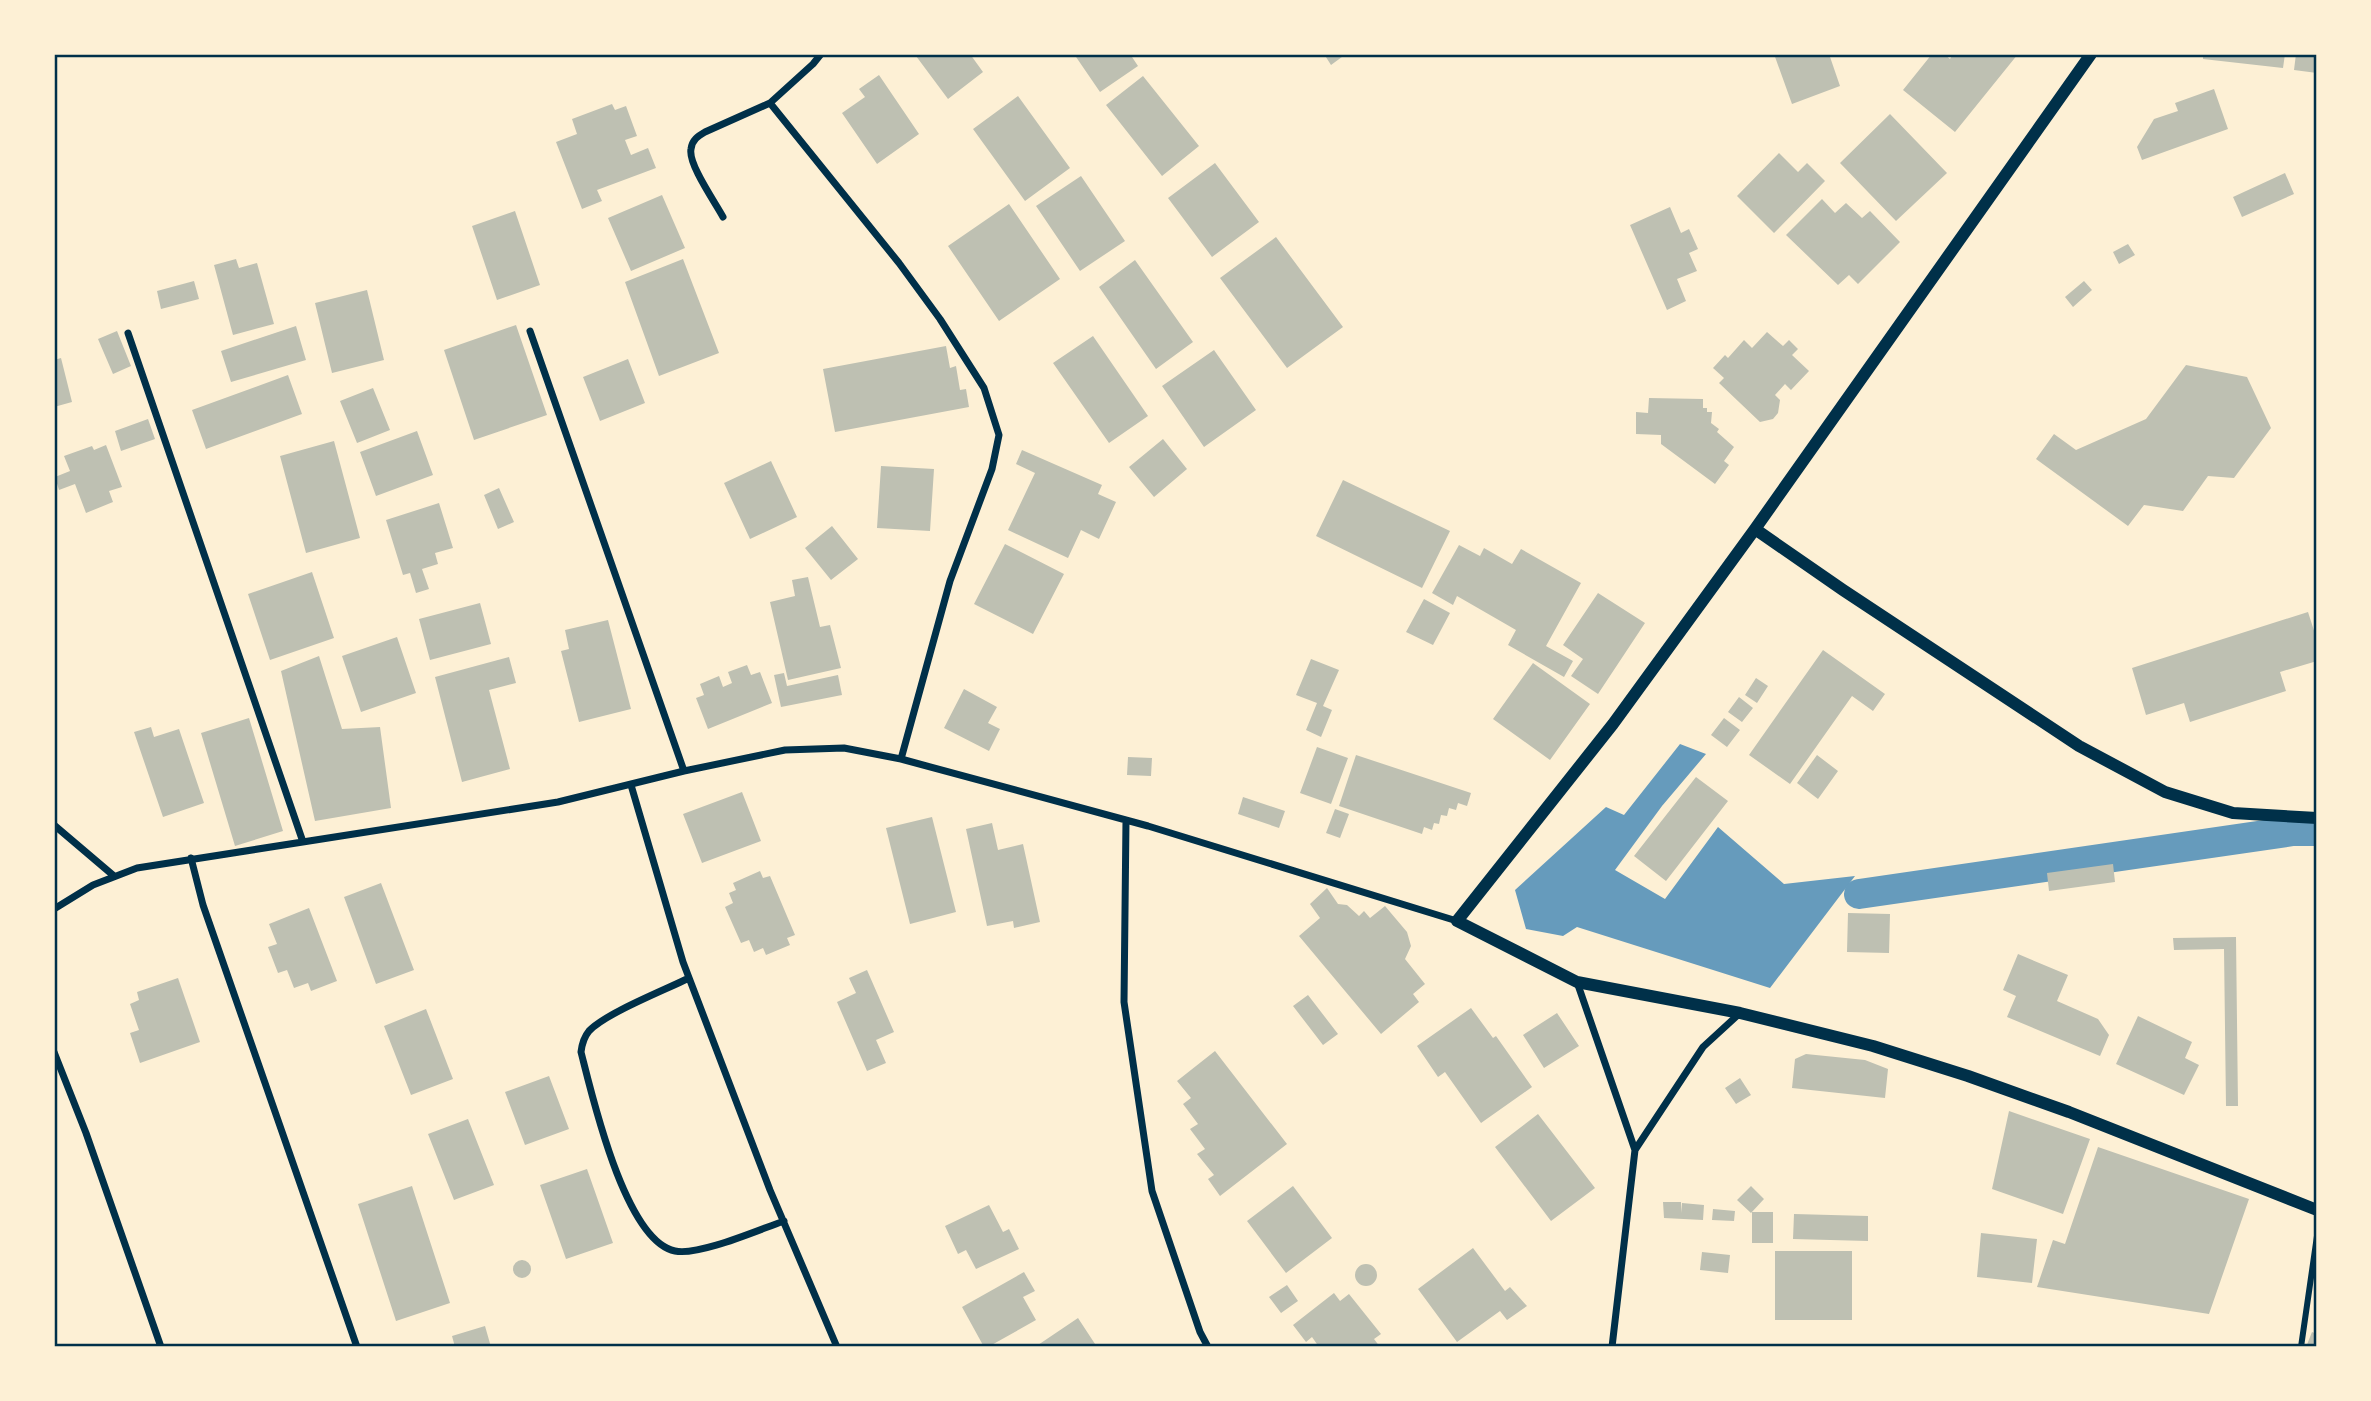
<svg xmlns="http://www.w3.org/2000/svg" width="2371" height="1401" font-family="'Nunito Sans',sans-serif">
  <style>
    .water { fill: #669bbc }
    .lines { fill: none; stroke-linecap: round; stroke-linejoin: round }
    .canal { stroke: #669bbc; stroke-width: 30 }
    .building { fill: #bec0b2 }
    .pedestrian { stroke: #003049; stroke-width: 6 }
    .minor { stroke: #003049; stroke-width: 7 }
    .tertiary { stroke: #003049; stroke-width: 12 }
    .neatline { fill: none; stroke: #003049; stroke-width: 2.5 }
  </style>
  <rect width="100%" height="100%" fill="#fdf0d5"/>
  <path class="water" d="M1680 744 1706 754 1662 806 1615 870 1665 899 1718 827 1784 884 1855 876 1770 988 1577 927 1563 936 1526 929 1515 890 1606 807 1624 815Z"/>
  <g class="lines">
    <path class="canal" d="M1859 894 2293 831H2317"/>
  </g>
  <path class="building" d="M919 54H970L983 72 948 99 916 56Z
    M1074 54H1130L1138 66 1100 92Z
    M1324 54H1346L1331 65Z
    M1774 54H1829L1840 86 1792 104Z
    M1932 54H1944L1950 59 1953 54H2018L1955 132 1903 90Z
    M2203 54H2285L2283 68 2203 59Z
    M2296 54H2317V73L2294 70Z
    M879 75 919 134 877 164 842 113 865 97 859 89Z
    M1143 76 1199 146 1162 176 1106 105Z
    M2214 89 2228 129 2142 160 2137 147 2154 119 2178 111 2175 103Z
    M1018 96 1070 168 1025 201 973 129Z
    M612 104 615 110 626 106 637 136 625 140 631 155 648 148 656 168 597 190 602 201 582 209 556 142 577 134 572 119Z
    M1890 114 1947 173 1896 221 1840 163Z
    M1779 153 1798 172 1807 163 1825 181 1774 233 1737 196Z
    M1215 163 1259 222 1212 257 1168 198Z
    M2285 173 2294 194 2242 217 2233 197Z
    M1081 176 1125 241 1080 271 1036 206Z
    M662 195 685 248 631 271 608 218Z
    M1822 199 1835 213 1846 203 1862 218 1870 211 1900 242 1858 284 1849 275 1838 285 1786 235Z
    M1009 204 1060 279 999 321 948 246Z
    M1670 207 1681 233 1689 229 1698 249 1689 253 1697 271 1677 279 1686 301 1667 310 1630 225Z
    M515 211 540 285 497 300 472 226Z
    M1276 237 1343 327 1287 368 1220 278Z
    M2128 244 2135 255 2119 264 2113 252Z
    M236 259 239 268 257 263 274 324 233 335 214 265Z
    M683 259 719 353 659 376 625 282Z
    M1135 260 1193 342 1156 369 1099 287Z
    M194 281 199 299 161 309 157 291Z
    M2084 281 2092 290 2073 307 2065 297Z
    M367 290 384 360 332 373 315 303Z
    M516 325 547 415 474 440 444 350Z
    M296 326 306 360 231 382 221 351Z
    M117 331 131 366 113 374 98 339Z
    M1767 332 1783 346 1789 340 1798 349 1792 355 1809 371 1791 390 1785 384 1775 395 1780 400 1778 413 1773 419 1760 422 1719 383 1724 378 1713 368 1725 355 1728 358 1744 340 1752 348Z
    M1093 336 1148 416 1109 443 1053 363Z
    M946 346 950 368 956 366 960 390 966 389 969 407 835 432 823 369Z
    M1214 350 1256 410 1204 447 1162 386Z
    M61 358 72 402 54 407V360Z
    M628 359 645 403 600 421 583 377Z
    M2186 365 2247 377 2271 428 2234 478 2208 476 2183 511 2144 505 2128 526 2036 459 2054 434 2076 450 2146 419Z
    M288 375 302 414 206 449 192 410Z
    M373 388 390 430 357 443 340 401Z
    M1649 398 1703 399V408H1707V412H1712L1711 423 1719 429 1717 432 1734 447 1724 461 1729 465 1715 484 1661 444V435L1636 434V412L1648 413Z
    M148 419 155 439 121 451 115 431Z
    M417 431 433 475 376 496 360 452Z
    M1163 439 1187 469 1154 497 1129 467Z
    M334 441 360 538 306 553 280 456Z
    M106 445 122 487 109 491 113 502 86 513 75 484 59 490 55 477 70 471 64 456 92 446 94 450Z
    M1022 450 1102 485 1098 494 1116 502 1099 539 1081 530 1068 558 1008 530 1035 473 1016 464Z
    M771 461 797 517 750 539 724 483Z
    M881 466 934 469 930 531 877 528Z
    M1343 480 1450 531 1422 588 1316 536Z
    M499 488 514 522 498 529 484 495Z
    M439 503 453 548 435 553 438 564 422 569 429 589 416 593 410 573 403 575 386 520Z
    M832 526 858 559 831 580 805 548Z
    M1005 544 1064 574 1033 634 974 604Z
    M1459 545 1480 556 1484 548 1512 564 1521 549 1581 583 1546 646 1573 661 1564 677 1508 645 1516 630 1457 596 1453 605 1432 593Z
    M312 572 334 638 270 660 248 594Z
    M808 577 820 627 830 625 841 668 788 680 770 602 795 596 792 580Z
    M1598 593 1645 623 1598 694 1571 676 1583 659 1563 645Z
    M1424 599 1450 613 1433 645 1406 632Z
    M480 603 491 644 430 660 419 619Z
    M2308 612 2317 640V661L2280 672 2286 691 2190 722 2184 703 2146 715 2132 668Z
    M608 620 631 709 579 722 561 651 569 649 565 630Z
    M397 637 416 693 361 712 342 656Z
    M1823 650 1885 694 1873 711 1852 696 1790 784 1749 755Z
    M319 656 342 729 380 727 391 808 315 821 281 671Z
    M509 657 516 683 489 690 510 769 462 782 435 677Z
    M1311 659 1339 670 1323 706 1332 710 1321 737 1306 730 1317 703 1296 695Z
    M1533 663 1590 704 1550 760 1493 719Z
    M747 665 751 675 760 672 772 703 708 729 696 698 704 695 700 684 719 676 723 687 732 683 728 672Z
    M784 673 787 686 838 675 842 695 781 707 774 675Z
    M1756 678 1768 686 1757 703 1745 695Z
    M964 689 997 707 988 723 1000 729 989 751 944 728Z
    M1739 697 1753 708 1742 722 1728 712Z
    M249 718 283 831 235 846 201 733Z
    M1724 718 1740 730 1727 747 1711 735Z
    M151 727 154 737 179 729 204 803 163 817 134 732Z
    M1317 747 1348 758 1331 804 1300 793Z
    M1356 755 1471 793 1467 806 1458 803 1456 810 1449 808 1447 816 1441 815 1439 824 1434 823 1432 830 1424 827 1422 834 1339 806Z
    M1817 755 1838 771 1818 799 1797 783Z
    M1128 757 1152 758 1151 776 1127 775Z
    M1696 777 1728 801 1666 881 1634 856Z
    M742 792 761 841 702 863 683 814Z
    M1243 797 1285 811 1279 828 1238 814Z
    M1335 809 1349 814 1340 838 1326 833Z
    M932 817 956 912 910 924 886 828Z
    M992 823 998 850 1023 844 1040 922 1014 928 1013 921 987 926 966 829Z
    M2113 864 2115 882 2049 891 2047 873Z
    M760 871 763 878 770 876 795 935 787 938 790 945 766 955 763 948 754 952 749 940 741 943 725 907 733 903 729 893 736 890 733 883Z
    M381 883 414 970 376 984 344 897Z
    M1327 888 1338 904 1347 905 1359 916 1364 911 1370 918 1385 906 1407 932 1411 946 1405 959 1425 984 1413 994 1419 1002 1381 1034 1299 936 1320 918 1310 904Z
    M309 908 337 981 311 991 308 983 294 988 287 970 278 973 268 947 277 944 269 924Z
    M1848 913 1890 914 1889 953 1847 952Z
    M2236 937 2238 1106H2226L2224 949 2174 950 2173 938Z
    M2018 954 2068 975 2057 1001 2098 1019 2109 1035 2100 1056 2007 1017 2016 996 2003 990Z
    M867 970 894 1032 876 1040 886 1063 867 1071 837 1002 856 993 849 978Z
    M178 978 200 1042 140 1063 130 1033 139 1030 130 1004 139 1000 137 992Z
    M1308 995 1338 1034 1323 1045 1293 1006Z
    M1471 1008 1493 1038 1496 1036 1532 1087 1481 1123 1445 1072 1438 1077 1417 1046Z
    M426 1009 453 1079 411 1095 384 1026Z
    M1557 1013 1579 1046 1544 1068 1523 1035Z
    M2138 1016 2192 1042 2185 1058 2199 1065 2184 1095 2116 1064Z
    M1215 1051 1287 1144 1220 1196 1208 1179 1214 1175 1197 1154 1205 1149 1190 1129 1198 1124 1183 1104 1191 1098 1177 1081Z
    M1806 1054 1865 1060 1888 1069 1885 1098 1792 1088 1795 1059Z
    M549 1076 569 1129 525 1145 505 1092Z
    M1740 1078 1751 1095 1736 1104 1725 1088Z
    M2009 1111 2090 1139 2063 1214 1992 1189Z
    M1538 1114 1595 1188 1551 1221 1495 1147Z
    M468 1119 494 1185 454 1200 428 1134Z
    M2098 1147 2249 1199 2209 1314 2037 1287 2053 1240 2065 1244Z
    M587 1169 613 1243 566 1259 540 1185Z
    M412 1186 450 1303 396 1321 358 1204Z
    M1293 1186 1332 1238 1286 1273 1247 1221Z
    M1751 1186 1764 1199 1751 1213 1737 1200Z
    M1663 1202H1681V1213L1682 1203 1704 1205 1703 1220 1664 1218Z
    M989 1205 1003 1232 1009 1229 1019 1249 976 1269 966 1250 958 1254 945 1226Z
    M1713 1209 1735 1211 1734 1221 1712 1220Z
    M1752 1212H1773V1243H1752Z
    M1794 1214 1868 1216V1241L1793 1239Z
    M1981 1233 2037 1239 2032 1283 1977 1277Z
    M1473 1248 1505 1291 1510 1287 1527 1306 1507 1320 1500 1311 1457 1342 1418 1289Z
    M1775 1251H1852V1320H1775Z
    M1702 1252 1730 1255 1728 1273 1700 1270Z
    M513 1269a9 9 0 1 1 18 0a9 9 0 1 1-18 0Z
    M1355 1275a11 11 0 1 1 22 0a11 11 0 1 1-22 0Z
    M1024 1272 1035 1291 1023 1297 1036 1320 988 1347H984L962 1307Z
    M1287 1285 1298 1301 1281 1313 1269 1297Z
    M1334 1293 1340 1301 1349 1294 1381 1334 1374 1339 1380 1347H1319L1312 1337 1306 1342 1293 1325Z
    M1078 1318 1097 1347H1035Z
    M485 1326 491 1347H455L452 1336Z
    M2312 1332 2317 1334V1347H2306Z"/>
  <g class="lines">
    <path class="pedestrian" d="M2301 1347 2317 1236"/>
    <path class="minor" d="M821 54 813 64 770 103 899 263 940 319 984 388 999 435 992 469 950 581 901 759
      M723 217C715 202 688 164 691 149 692 140 698 136 705 132L770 103
      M530 331 684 771
      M128 333 303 842
      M631 785 683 962 770 1190 837 1347
      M1126 820 1124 1002 1152 1191 1200 1332 1208 1347
      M54 825 114 876
      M191 858 203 905 357 1347
      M54 909 93 885 137 868 558 802 684 771 785 750 844 748 901 759 1148 826 1457 921
      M689 978C665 990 606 1013 589 1031 584 1037 582 1044 581 1052 592 1095 625 1241 675 1251 699 1256 758 1230 784 1221
      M1577 982 1635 1150
      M54 1052 86 1133 161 1347
      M1612 1347 1635 1150 1703 1047 1739 1014"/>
    <path class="tertiary" d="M2091 54 1755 529 1613 724 1457 921 1577 982 1740 1013 1873 1046 1968 1076 2069 1112 2317 1210
      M1755 529 1843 590 2079 746 2165 792 2233 813 2317 818"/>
  </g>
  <rect width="2371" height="1401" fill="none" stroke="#fdf0d5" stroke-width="112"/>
  <rect x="56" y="56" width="2259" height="1289" class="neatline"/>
</svg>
